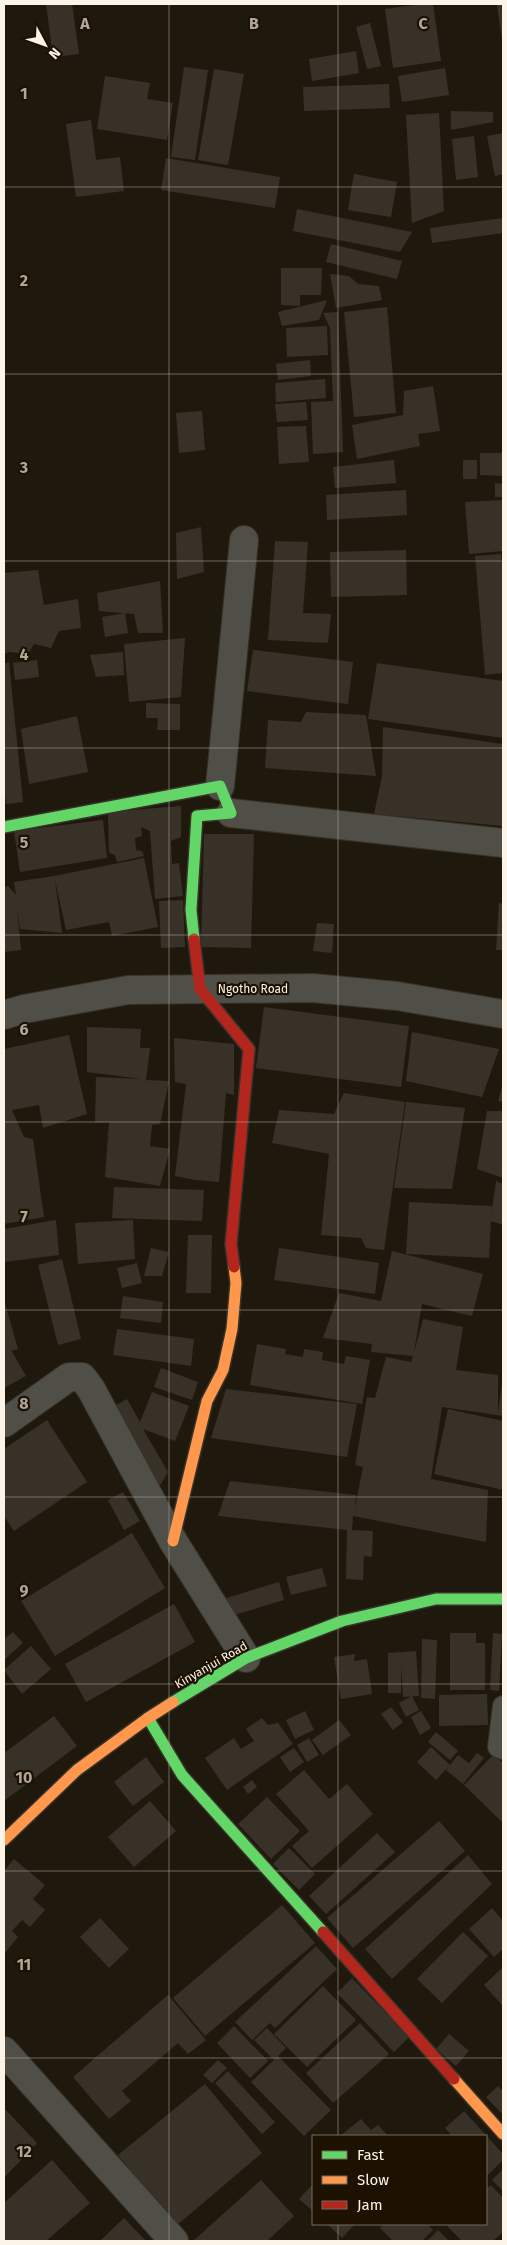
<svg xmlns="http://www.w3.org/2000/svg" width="507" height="2245" font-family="'Fira Sans',sans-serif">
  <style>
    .building { fill: #383128 }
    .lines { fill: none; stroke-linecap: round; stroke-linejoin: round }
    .lane-casing { stroke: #383229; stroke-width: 22 }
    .street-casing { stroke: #383229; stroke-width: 30 }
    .fast-casing { stroke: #383229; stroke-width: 14 }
    .slow-casing { stroke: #383229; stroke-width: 14 }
    .jam-casing { stroke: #383229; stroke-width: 14 }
    .lane { stroke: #4f4f47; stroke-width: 20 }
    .street { stroke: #4f4f47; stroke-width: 28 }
    .fast { stroke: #63d668; stroke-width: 11 }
    .slow { stroke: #ff974d; stroke-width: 11 }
    .jam { stroke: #b3261e; stroke-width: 11 }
    .grid { fill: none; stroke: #afa79b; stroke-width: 1; stroke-opacity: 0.55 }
    .labels { text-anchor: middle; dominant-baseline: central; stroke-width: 4.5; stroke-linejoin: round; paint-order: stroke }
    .street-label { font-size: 12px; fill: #fcf4e7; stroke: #1d1101 }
    .grid-label { font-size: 16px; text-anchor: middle; font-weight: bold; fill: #afa79b; stroke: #1d1101; stroke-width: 4.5; stroke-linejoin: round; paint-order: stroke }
  </style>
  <rect width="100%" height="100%" fill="#1f190d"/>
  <path class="building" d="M46 4H72L79 54 53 57Z
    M423 4H433L441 61 393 68 385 9Z
    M503 4V39H502L497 5Z
    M370 23 381 66 367 69 356 27Z
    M356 51 359 73 312 81 309 59Z
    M184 67 208 70 195 160 171 157Z
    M445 68 449 95 402 102 398 76Z
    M214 69 244 74 228 165 198 160Z
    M105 76 150 83 147 99 173 103 167 140 97 129Z
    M389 84 390 108 304 111 303 87Z
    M451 111 493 112V122L451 130Z
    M439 113 444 211 412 223 406 115Z
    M91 120 96 160 120 157 124 191 76 197 66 124Z
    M503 133V174L495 176 487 136Z
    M474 136 478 177 456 180 452 139Z
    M166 158 280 177 275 208 161 190Z
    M354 174 397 182 391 217 348 210Z
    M297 209 412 232 400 252 293 231Z
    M503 218V233L432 243 430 228Z
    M331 244 402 261 397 279 326 262Z
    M281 268H322L321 295H300V306L281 305Z
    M330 274 349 276 358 284 379 286 382 300 336 308Z
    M327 300 319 320 282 326 278 312Z
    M387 307 396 413 354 417 344 312Z
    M338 312 343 452 313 454 311 402 333 401 330 328 323 313Z
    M327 326 328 355 287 357 286 328Z
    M310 360 311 376 278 380 276 364Z
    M325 379 326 398 276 402 275 383Z
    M433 386 440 431 418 434 420 446 357 459 352 425 403 415 404 391Z
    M306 402 308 420 277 422 275 404Z
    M202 411 205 450 179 453 176 413Z
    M306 426 309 462 279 464 277 427Z
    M480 453H503V476L480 475Z
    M394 460 396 483 335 488 333 467Z
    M463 460H477V479H463Z
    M495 483 503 484V497H495Z
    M406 490 407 515 327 520 326 495Z
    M503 500V551L469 554 465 502Z
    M201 527 204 572 177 579 176 533Z
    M275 541 308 542 303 613 331 614 328 643 268 640Z
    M406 550 407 595 331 597 330 552Z
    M501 554 503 579V673L485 675 475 556Z
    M38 570 44 605 78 599 81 628 59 631 51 648 34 644 28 654 9 652 4 654V573Z
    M160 581 163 633H138L134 614 99 611 97 593Z
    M125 613 128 633 105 637 102 617Z
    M185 638 181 697 129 702 124 644Z
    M253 650 353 662 348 704 247 691Z
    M123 652 124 675 96 677 90 655Z
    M37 660 39 677 15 680 13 663Z
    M9 662 23 802 6 804 4 786V664Z
    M377 663 503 681V738L368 719Z
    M146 703 180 704V730H157L158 718H146Z
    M306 712 366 715 376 776 265 768 268 720 301 722Z
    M77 716 88 772 29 784 21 729Z
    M383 727 503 744V826L374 814 382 776Z
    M181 806V837L171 841 172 864 179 863 183 896 155 899 150 831 141 827 142 836 135 838 136 850 142 851 144 856 117 862 115 855 109 853 108 812Z
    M103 820 107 858 20 872 14 831Z
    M204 834H254L251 948 201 947Z
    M144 858 158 927 112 936 109 922 66 930 55 880 62 933 20 929 17 908 21 950 4 952V887L8 886 16 895 14 882 54 876Z
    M183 900 185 947 161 948 159 901Z
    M499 903 503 904V950H496Z
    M317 923 334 924 332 953 313 951Z
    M264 1007 409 1026 401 1087 256 1068Z
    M87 1027 141 1029 140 1048H150L146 1080 169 1081 160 1124 152 1125 150 1146 170 1149 160 1186 105 1177 109 1122 95 1123 96 1077 142 1079 87 1072Z
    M412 1032 499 1049 482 1097 406 1081Z
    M69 1035 87 1114 43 1128 39 1105 12 1110 24 1137 33 1139 44 1217 4 1224V1049Z
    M174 1038 234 1044V1095L226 1093 219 1182 195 1180 175 1176 186 1084 175 1082Z
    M503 1083V1102L498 1101Z
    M344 1093 405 1102 384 1250 366 1248 361 1238 321 1235 329 1154 272 1143 279 1110 334 1114Z
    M406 1102 465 1108 452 1189 394 1188Z
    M487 1111H503V1178L477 1169Z
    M496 1181 503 1184V1225L491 1221 489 1258 406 1254 409 1202 492 1206 491 1216Z
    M114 1187 204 1190 202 1221 112 1218Z
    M56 1220 59 1255 4 1262V1229Z
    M133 1220 135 1259 78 1264 75 1223Z
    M188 1235H212L211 1293H186Z
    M151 1248 169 1252 162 1276H144Z
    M279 1248 379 1263 375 1294 274 1280Z
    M392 1251 483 1274 472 1316 422 1304 414 1352 423 1319 463 1327 456 1370 498 1375V1413L503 1377V1416L442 1407 431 1479 488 1490 486 1542 353 1516 352 1530 373 1531 372 1557 364 1556 363 1580 346 1579 347 1530 218 1516 230 1481 356 1495 355 1508 363 1467 355 1465 367 1397 375 1398 386 1357 411 1362 413 1356 371 1352 372 1344 323 1338 339 1293 381 1301Z
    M62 1259 81 1339 58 1345 38 1265Z
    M137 1263 142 1283 122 1288 117 1268Z
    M123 1296 163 1302 161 1323 120 1318Z
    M4 1300 18 1349 4 1353Z
    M117 1329 194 1339 191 1366 113 1355Z
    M257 1344 286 1349 285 1354 303 1357 304 1349 323 1352 322 1360 344 1364 346 1356 370 1360 362 1404 250 1385Z
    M11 1350 26 1376 4 1388V1354Z
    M161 1368 198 1382 192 1400 154 1387Z
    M226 1389 357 1404 347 1457 211 1438Z
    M152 1392 189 1406 175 1441 143 1429 168 1472 155 1494 108 1410 127 1399 140 1422Z
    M448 1409 503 1421V1490L434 1474Z
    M47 1420 87 1482 14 1531 4 1516V1449Z
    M123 1492 140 1521 124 1530 108 1500Z
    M132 1533 165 1588 55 1656 21 1601Z
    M322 1568 327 1586 291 1595 286 1577Z
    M279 1582 284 1600 228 1617 223 1599Z
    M174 1604 195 1642 86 1702 65 1664Z
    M13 1632 23 1643 4 1660V1639Z
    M450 1633H476V1643H485V1690H450Z
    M493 1633 502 1634 499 1691 490 1690Z
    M422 1639 437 1640 435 1699 421 1698Z
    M31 1646 51 1669 22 1694 4 1670Z
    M416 1651 419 1696 403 1697 401 1665V1693H388V1653Z
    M355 1654 354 1661 367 1659 372 1694 341 1699 334 1657Z
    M487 1694 488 1725 439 1726V1695Z
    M412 1696 419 1710 406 1717 399 1703Z
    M391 1707 403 1722 393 1730 381 1714Z
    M305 1711 314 1730 295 1739 286 1720Z
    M421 1711 431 1728 420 1735 411 1717Z
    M54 1716 77 1746 4 1801V1753Z
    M262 1718 268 1725 278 1723 293 1744 227 1790 205 1758 234 1738 241 1749 254 1741 246 1729Z
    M339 1720 351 1735 323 1755 312 1740Z
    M436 1732 458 1751 450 1760 428 1742Z
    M309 1738 319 1755 307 1762 297 1745Z
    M431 1747 450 1765 436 1780 417 1762Z
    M294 1748 304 1762 290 1772 280 1757Z
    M477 1753 484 1758 463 1784 446 1770 458 1755 469 1763Z
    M494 1754 503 1763V1823L464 1785Z
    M146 1757 164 1782 133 1806 114 1782Z
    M304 1770 329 1799 347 1784 373 1814 312 1868 292 1846 309 1831 276 1794Z
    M252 1780 257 1787 248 1794 243 1787Z
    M267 1797 300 1831 271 1859 238 1824Z
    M150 1801 176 1831 134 1867 108 1837Z
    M439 1821 465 1851 353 1948 327 1918Z
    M377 1833 395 1852 326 1914 309 1896Z
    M289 1848 315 1874 299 1890 273 1864Z
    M468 1855 492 1884 392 1979 365 1949Z
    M14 1859 45 1885 33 1899 45 1910 30 1927 22 1920 12 1931 18 1937 4 1954V1871Z
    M282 1905 315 1943 205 2036 173 1998Z
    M492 1908 503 1921V1949L494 1957 469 1929Z
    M100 1918 129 1949 109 1968 80 1937Z
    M463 1932 488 1956 442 2003 417 1979Z
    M316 1946 337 1969 275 2028 270 2023 252 2040 235 2022Z
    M503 1967V2006L484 1985Z
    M352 1978 409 2037 394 2052 337 1993Z
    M323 1986 356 2020 307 2067 274 2034Z
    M168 1995 206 2040 188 2054 178 2043 122 2091 131 2101 109 2119 73 2077Z
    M360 2023 389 2054 333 2103 306 2073Z
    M234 2026 268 2061 250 2078 217 2043Z
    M267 2028 286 2048 278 2056 331 2110 304 2136 251 2082 274 2060 254 2040Z
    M449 2034 469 2051 456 2066 436 2049Z
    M218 2060 227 2068 212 2083 203 2075Z
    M228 2071 275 2122 262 2134 215 2083Z
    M205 2084 262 2153 176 2226 118 2155Z
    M498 2086 503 2091V2115L486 2097Z
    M4 2108 37 2143 4 2178Z
    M464 2111 503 2154V2160L488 2175 486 2173V2136H452L445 2128Z
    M361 2119 371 2130 378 2125 388 2136H340Z
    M52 2160 90 2203 46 2241H4V2203Z
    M503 2169V2191L492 2180Z
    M261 2180 294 2216 267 2241H193Z
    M312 2185 313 2187V2211L299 2199Z
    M491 2185 503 2198V2232L493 2241H462L447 2226 449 2224H486V2189Z
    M124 2218 146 2241H100Z
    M327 2224H355L342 2238Z
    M384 2224H427L433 2230 422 2241H393L380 2228Z
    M438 2230 449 2241H427Z"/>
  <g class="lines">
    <g class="lane-casing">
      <path id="lane" d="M503 1706 498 1747 503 1749"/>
    </g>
    <g class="street-casing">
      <path id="street" d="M220 786 244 540
        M231 813 503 843
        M4 1015 24 1009 128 990 313 988 397 996 503 1014
        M4 1423 69 1377H82L91 1389 173 1541 246 1658
        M4 2051 174 2241"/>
    </g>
    <g class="fast-casing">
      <path id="fast" d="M4 827 220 786 231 813 197 816 191 910 194 939
        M173 1702 246 1658 342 1621 436 1599H503
        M148 1718 182 1775 323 1932"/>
    </g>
    <g class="slow-casing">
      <path id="slow" d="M173 1541 207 1401 223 1370 232 1329 236 1283 234 1267
        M4 1840 77 1770 148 1718 173 1702
        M454 2079 503 2134"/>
    </g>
    <g class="jam-casing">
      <path id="jam" d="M194 939 200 989 249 1049 231 1244 234 1267
        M323 1932 454 2079"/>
    </g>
    <use href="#lane" class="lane"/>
    <use href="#street" class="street"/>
    <use href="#fast" class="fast"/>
    <use href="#slow" class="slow"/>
    <use href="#jam" class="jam"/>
  </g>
  <path class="grid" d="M169 4V2241M338 4V2136M4 187H503M4 374H503M4 561H503M4 748H503M4 935H503M4 1122H503M4 1310H503M4 1497H503M4 1684H503M4 1871H503M4 2058H503M338 2224V2241"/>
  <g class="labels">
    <g class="street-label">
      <text x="253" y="989">Ngotho Road</text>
      <text transform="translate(211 1665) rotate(-30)">Kinyanjui Road</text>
    </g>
  </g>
  <g class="grid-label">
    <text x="85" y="29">A</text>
    <text x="254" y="29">B</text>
    <text x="423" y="29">C</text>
    <text x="24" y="99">1</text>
    <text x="24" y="286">2</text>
    <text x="24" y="473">3</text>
    <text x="24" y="660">4</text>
    <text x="24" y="848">5</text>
    <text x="24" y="1035">6</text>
    <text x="24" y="1222">7</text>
    <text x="24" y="1409">8</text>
    <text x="24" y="1596">9</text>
    <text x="24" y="1783">10</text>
    <text x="24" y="1970">11</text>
    <text x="24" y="2157">12</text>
  </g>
  <rect width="507" height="2245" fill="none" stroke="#fcf4e7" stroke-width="10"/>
  <rect x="312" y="2135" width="175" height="90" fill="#1d1101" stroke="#766c5d"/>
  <rect x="322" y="2151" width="25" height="8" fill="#63d668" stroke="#766c5d"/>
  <text x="357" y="2160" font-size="15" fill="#fcf4e7">Fast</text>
  <rect x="322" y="2176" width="25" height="8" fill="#ff974d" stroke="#766c5d"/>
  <text x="357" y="2185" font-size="15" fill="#fcf4e7">Slow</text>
  <rect x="322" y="2201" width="25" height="8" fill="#b3261e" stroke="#766c5d"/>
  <text x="357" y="2210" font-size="15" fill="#fcf4e7">Jam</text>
  <g transform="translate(45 45) rotate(131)" stroke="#1d1101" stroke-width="4" paint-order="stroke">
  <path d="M0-4L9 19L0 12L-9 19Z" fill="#fcf4e7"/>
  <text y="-8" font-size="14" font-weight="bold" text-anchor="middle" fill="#fcf4e7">N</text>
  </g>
</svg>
